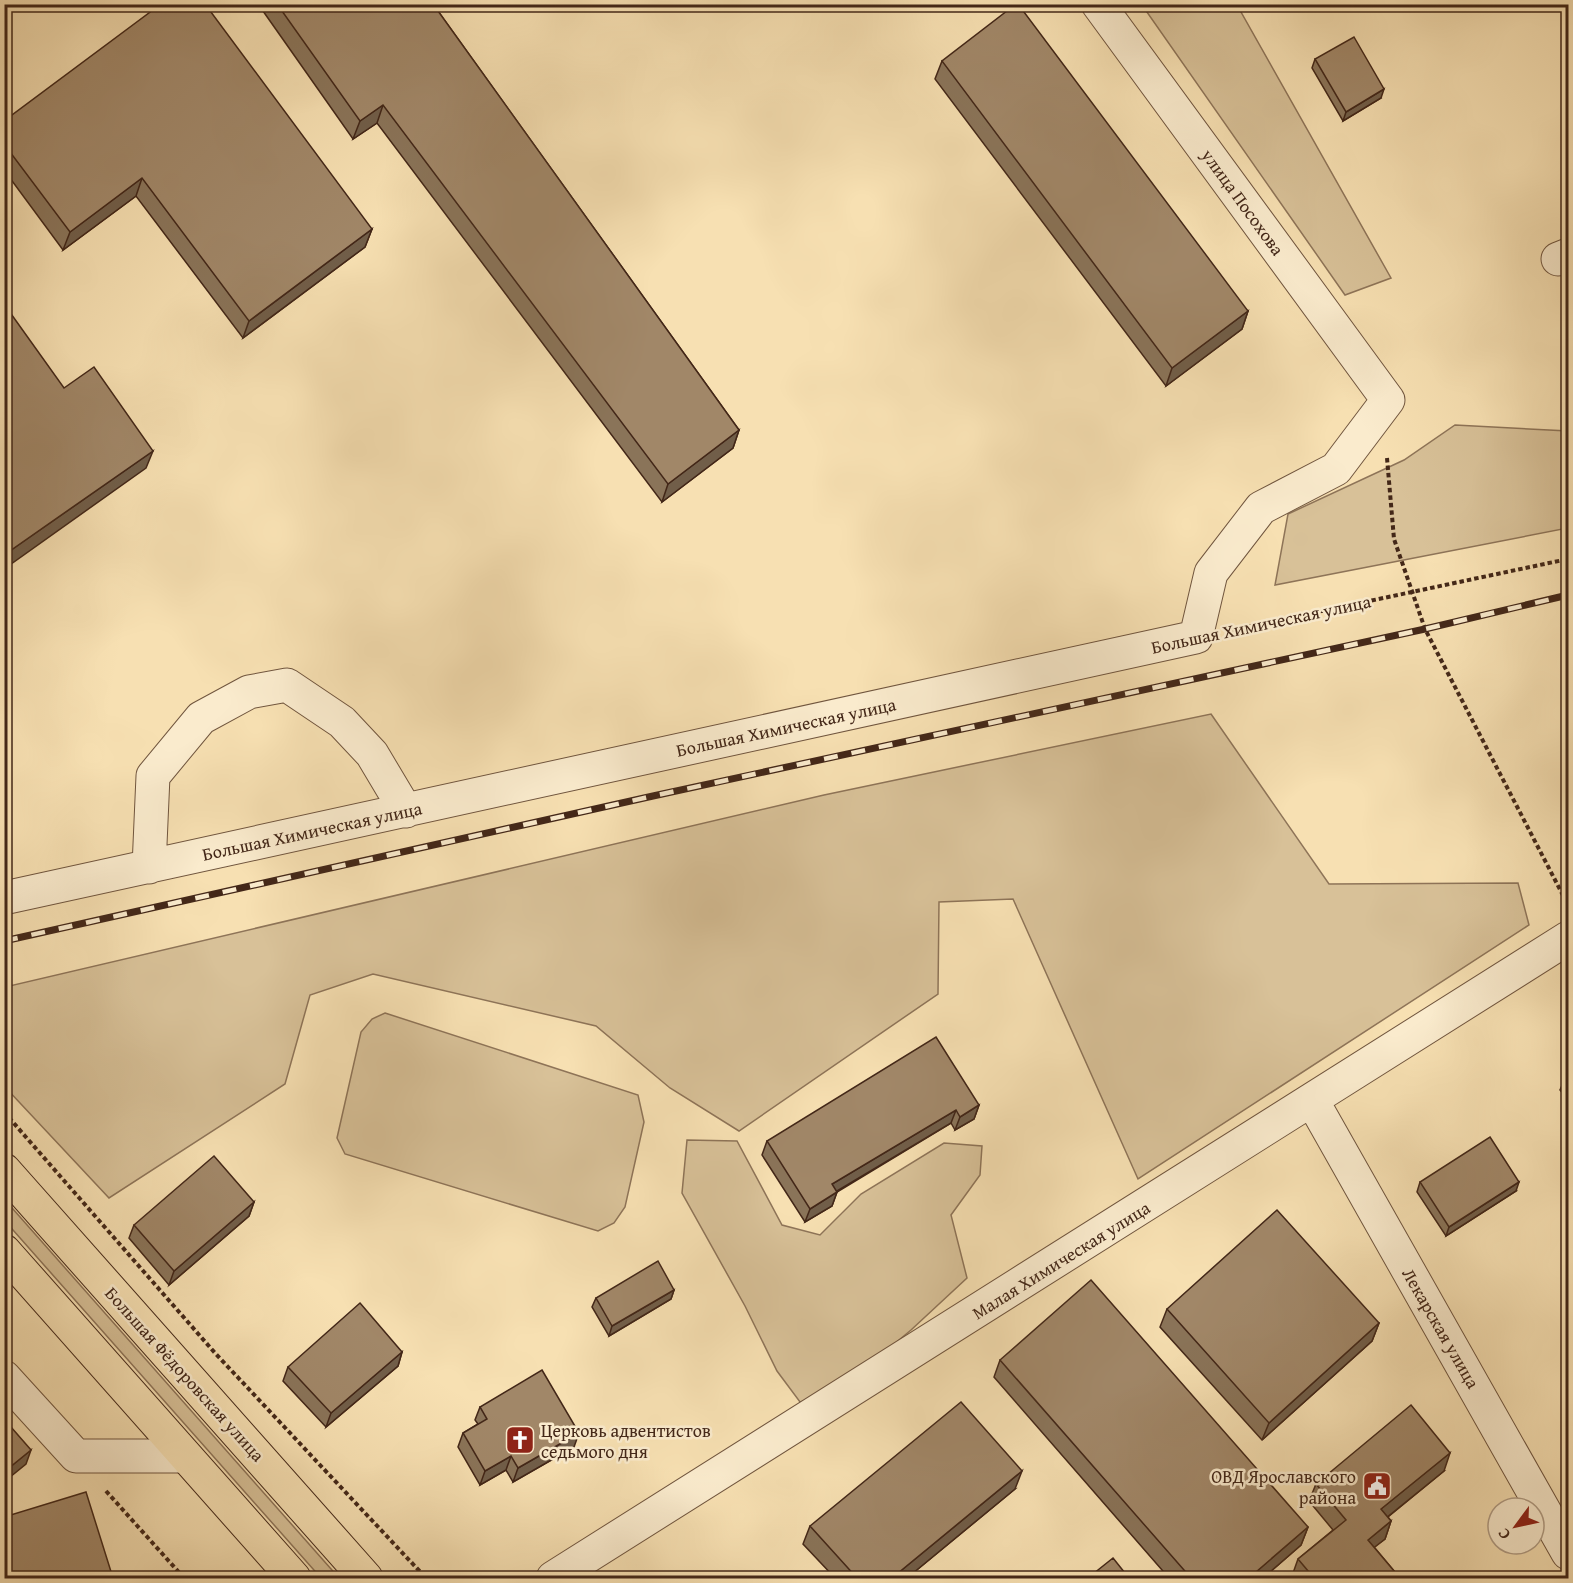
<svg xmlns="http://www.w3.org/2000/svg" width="1573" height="1583" font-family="'Gentium Book Plus',serif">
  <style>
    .green { fill: #d8c198; stroke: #8e7458; stroke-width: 1.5 }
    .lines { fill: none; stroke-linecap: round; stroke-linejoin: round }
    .minor-casing { stroke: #70553e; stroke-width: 35 }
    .major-casing { stroke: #432718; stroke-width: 35 }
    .path { stroke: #432718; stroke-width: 4; stroke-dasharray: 4.5 3; stroke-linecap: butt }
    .minor { stroke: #faebcd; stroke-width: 33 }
    .major { stroke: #f7e0b2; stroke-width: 33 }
    .rail-casing { stroke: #432718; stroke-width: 7 }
    .rail { stroke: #faebcd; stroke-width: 4.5; stroke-dasharray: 14; stroke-linecap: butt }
    .wall { fill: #8a7459; stroke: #432718; stroke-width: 1.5 }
    .shaded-wall { fill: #715e49; stroke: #432718; stroke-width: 1.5 }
    .building { fill: #a18768; stroke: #432718; stroke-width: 1.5 }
    .labels { text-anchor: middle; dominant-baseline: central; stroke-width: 5; stroke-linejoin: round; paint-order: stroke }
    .street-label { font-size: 18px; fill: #432718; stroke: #faebcd }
    .poi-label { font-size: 18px; fill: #432718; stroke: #faebcd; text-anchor: start }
  </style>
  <rect width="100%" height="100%" fill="#f7e0b2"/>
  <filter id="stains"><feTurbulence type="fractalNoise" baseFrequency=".00333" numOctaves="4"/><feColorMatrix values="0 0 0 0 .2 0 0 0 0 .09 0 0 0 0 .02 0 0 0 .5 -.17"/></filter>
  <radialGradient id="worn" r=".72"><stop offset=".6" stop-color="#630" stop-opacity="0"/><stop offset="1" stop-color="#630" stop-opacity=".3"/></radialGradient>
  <path class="green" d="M1142 5H1237L1391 278 1345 295Z
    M1455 425 1568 431V528L1275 585 1288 514 1404 460Z
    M1211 714 1329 884 1518 883 1529 925 1138 1179 1013 899 939 902 938 994 739 1131 670 1088 596 1026 373 974 310 995 285 1084 109 1198 5 1087V987L824 795Z
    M385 1013 638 1095 644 1122 625 1207 614 1223 598 1231 345 1154 337 1138 361 1032 372 1019Z
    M687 1140 737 1141 782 1225 820 1235 861 1194 944 1143 982 1146 980 1175 951 1215 967 1278 911 1330 833 1395 800 1402 777 1371 745 1306 682 1193Z
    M5 1200 339 1578H321L5 1221Z"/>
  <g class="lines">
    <g class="minor-casing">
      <path id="minor" d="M1558 259 1568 255
        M149 867 153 776 201 718 249 692 287 685 342 722 372 754 406 811
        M4 898 1196 637 1211 573 1261 508 1336 469 1388 400 1098 4
        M1313 1102 1568 1553
        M4 1377 76 1456H185
        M553 1578 1568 938"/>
    </g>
    <g class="major-casing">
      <path id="major" d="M4 1170 366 1578
        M4 1251 294 1578"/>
    </g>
    <path class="path" d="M1387 458 1394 539 1425 629 1568 905
      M1232 630 1568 559
      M4 1112 215 1353 426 1578
      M106 1491 184 1578"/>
    <use href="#minor" class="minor"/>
    <use href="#major" class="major"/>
    <g class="rail-casing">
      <path id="rail" d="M4 941 653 796 1425 629 1568 595"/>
    </g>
    <use href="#rail" class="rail"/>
  </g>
  <path class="wall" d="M265 4H433L739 430 733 448 662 502 377 123 353 139 263 11Z
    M1315 59 1381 98 1343 121 1312 68Z
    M942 61 1248 311 1242 329 1166 386 935 79Z
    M4 121 372 229 365 247 243 338 136 196 63 250 4 170Z
    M1569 199V211L1566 206Z
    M1569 1077V1102L1560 1090 1564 1081Z
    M979 1105 974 1119 955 1130 951 1123 837 1192 832 1206 805 1222 762 1155 767 1141Z
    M1420 1182 1516 1191 1446 1236 1417 1192Z
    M254 1202 249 1216 169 1285 129 1238 134 1225Z
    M674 1290 671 1299 609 1336 592 1307 596 1298Z
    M1167 1309 1379 1323 1372 1341 1262 1440 1160 1327Z
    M402 1352 398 1366 326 1427 283 1381 288 1367Z
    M1000 1360 1308 1527 1301 1545 1263 1578H1169L994 1377Z
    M480 1407 574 1447 513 1482 506 1470 480 1485 458 1447 463 1433 478 1424 475 1420Z
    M1444 1471 1388 1517 1391 1521 1385 1539 1374 1547 1400 1578H1293L1292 1576 1298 1559 1333 1530 1309 1501 1316 1484Z
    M1015 1489 907 1578H835L803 1544 810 1526Z"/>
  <path class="shaded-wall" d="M1384 89 1381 98 1343 121 1346 112Z
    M383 105 377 123 353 139 360 121Z
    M142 178 136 196 63 250 70 232Z
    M372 229 365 247 243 338 249 321Z
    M1248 311 1242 329 1166 386 1172 368Z
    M739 430 733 448 662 502 668 484Z
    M153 451 146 468 4 569V555Z
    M979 1105 974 1119 955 1130 960 1117Z
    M956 1110 951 1123 827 1197 832 1184Z
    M1519 1182 1516 1191 1446 1236 1449 1227Z
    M837 1192 832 1206 805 1222 810 1209Z
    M254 1202 249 1216 169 1285 174 1271Z
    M674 1290 671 1299 609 1336 612 1326Z
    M1379 1323 1372 1341 1262 1440 1269 1423Z
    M402 1352 398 1366 326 1427 331 1413Z
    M579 1433 574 1447 513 1482 518 1468Z
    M31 1450 26 1464 4 1482V1472Z
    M1450 1453 1444 1471 1375 1527 1381 1509Z
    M511 1456 506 1470 480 1485 485 1471Z
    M1022 1471 1015 1489 907 1578H892Z
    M1391 1521 1385 1539 1362 1557 1368 1540Z
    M1308 1527 1301 1545 1263 1578H1249Z"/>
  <path class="building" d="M161 4H205L372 229 249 321 142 178 70 232 4 144V121Z
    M277 4H433L739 430 668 484 383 105 360 121Z
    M1016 4H1018L1248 311 1172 368 942 61Z
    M1354 37 1384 89 1346 112 1315 59Z
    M4 304 64 388 94 367 153 451 4 555Z
    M936 1037 979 1105 960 1117 956 1110 832 1184 837 1192 810 1209 767 1141Z
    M1569 1077V1088L1564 1081Z
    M1490 1137 1519 1182 1449 1227 1420 1182Z
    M214 1156 254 1202 174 1271 134 1225Z
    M1277 1210 1379 1323 1269 1423 1167 1309Z
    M658 1261 674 1290 612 1326 596 1298Z
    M1091 1280 1308 1527 1249 1578H1191L1000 1360Z
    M360 1303 402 1352 331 1413 288 1367Z
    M542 1370 579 1433 518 1468 511 1456 485 1471 463 1433 487 1419 480 1407Z
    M961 1402 1022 1471 892 1578H857L810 1526Z
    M1411 1405 1450 1453 1381 1509 1391 1521 1368 1540 1400 1578H1314L1298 1559 1346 1520 1316 1484Z
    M4 1419 31 1450 4 1472Z
    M86 1492 113 1578H4V1517Z
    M1113 1558 1129 1578H1088Z"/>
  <defs>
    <g id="church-square" transform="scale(1.5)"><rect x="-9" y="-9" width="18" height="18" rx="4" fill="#8f2418" stroke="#faebcd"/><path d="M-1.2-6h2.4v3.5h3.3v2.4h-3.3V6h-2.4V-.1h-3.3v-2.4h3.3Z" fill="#fff"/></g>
    <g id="civic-square" transform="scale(1.5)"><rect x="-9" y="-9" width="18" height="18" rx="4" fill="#8f2418" stroke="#faebcd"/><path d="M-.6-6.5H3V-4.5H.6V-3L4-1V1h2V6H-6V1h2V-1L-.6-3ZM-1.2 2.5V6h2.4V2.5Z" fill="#fff"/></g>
  </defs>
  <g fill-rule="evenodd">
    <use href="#church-square" x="520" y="1440"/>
    <use href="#civic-square" x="1377" y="1486"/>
  </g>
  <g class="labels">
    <g class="street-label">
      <text transform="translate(1243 202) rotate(54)">улица Посохова</text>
      <text transform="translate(1261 624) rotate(-12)">Большая Химическая улица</text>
      <text transform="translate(786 727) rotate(-12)">Большая Химическая улица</text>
      <text transform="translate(312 831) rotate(-12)">Большая Химическая улица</text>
      <text transform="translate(1061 1260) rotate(-32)">Малая Химическая улица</text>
      <text transform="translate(1441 1328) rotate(60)">Лекарская улица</text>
      <text transform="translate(185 1374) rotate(48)">Большая Фёдоровская улица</text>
    </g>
    <g class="poi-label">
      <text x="541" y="1430">Церковь адвентистов<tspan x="541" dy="21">седьмого дня</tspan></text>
      <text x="1356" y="1476" text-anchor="end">ОВД Ярославского<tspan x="1356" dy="21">района</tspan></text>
    </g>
  </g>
  <rect width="1573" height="1583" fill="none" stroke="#f7e0b2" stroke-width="24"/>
  <rect x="6" y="6" width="1561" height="1571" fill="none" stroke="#432718" stroke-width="3"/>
  <rect x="12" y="12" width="1549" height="1559" fill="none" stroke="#432718" stroke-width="1.5"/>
  <g transform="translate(1516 1526) rotate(237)"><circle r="28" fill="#faebcd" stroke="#b19d85" stroke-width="1.5"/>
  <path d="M0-4.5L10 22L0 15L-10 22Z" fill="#8f2418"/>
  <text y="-9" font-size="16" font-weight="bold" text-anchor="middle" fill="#432718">С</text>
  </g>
  <rect width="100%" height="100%" filter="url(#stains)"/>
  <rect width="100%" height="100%" fill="url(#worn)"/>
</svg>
